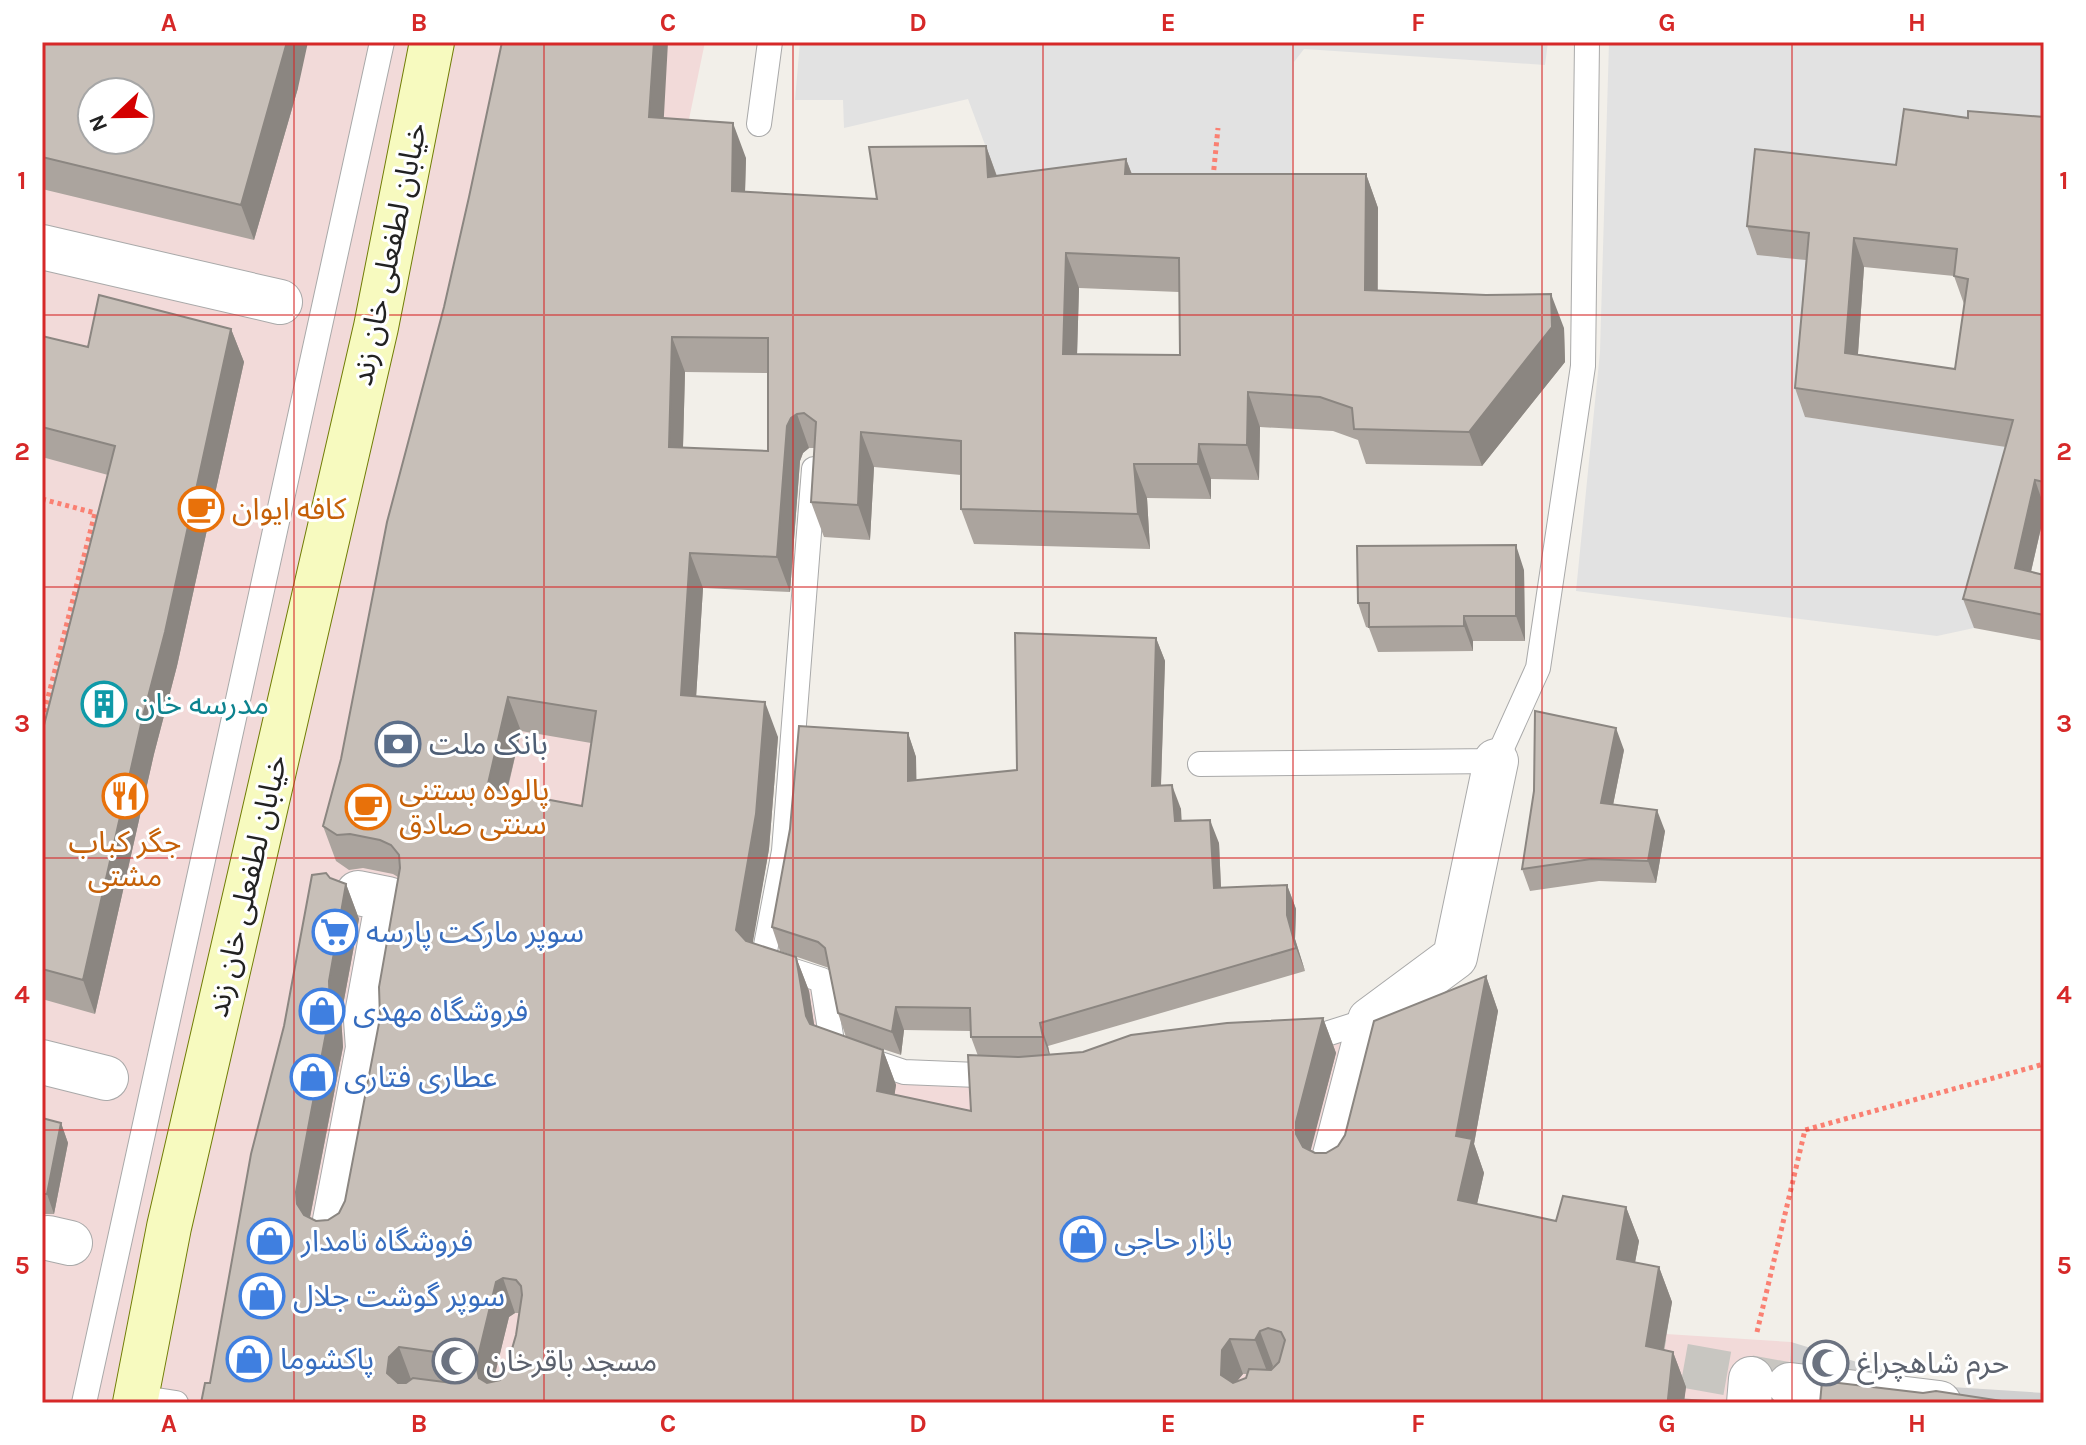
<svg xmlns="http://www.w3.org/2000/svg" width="2086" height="1445" font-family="Karla,'Noto Sans Arabic',sans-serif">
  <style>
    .commercial { fill: #f2dad9; fill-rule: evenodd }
    .religious { fill: #d0d0d0 }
    .parking { fill: #e2e2e2 }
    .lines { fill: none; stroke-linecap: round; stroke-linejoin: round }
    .street-tunnel { stroke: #c8c6c1; stroke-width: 44; stroke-dasharray: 44 22; stroke-linecap: butt }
    .lane-casing { stroke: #a9a9a9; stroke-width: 26 }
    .street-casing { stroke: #a9a9a9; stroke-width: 46 }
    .secondary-casing { stroke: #707d05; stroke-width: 46 }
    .path { stroke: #fa8072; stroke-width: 5; stroke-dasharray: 4 4; stroke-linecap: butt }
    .lane { stroke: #fff; stroke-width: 24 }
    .street { stroke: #fff; stroke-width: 44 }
    .secondary { stroke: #f7fabf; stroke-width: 44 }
    .wall { fill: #aba49e; fill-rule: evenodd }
    .shaded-wall { fill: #8b8681 }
    .building { fill: #c7bfb8; stroke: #8b8681; stroke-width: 2; fill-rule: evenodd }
    .grid { fill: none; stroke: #d62828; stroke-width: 2; stroke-opacity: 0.55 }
    .labels { text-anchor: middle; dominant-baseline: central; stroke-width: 6; stroke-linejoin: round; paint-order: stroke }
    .street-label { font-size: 30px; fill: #222; stroke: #fff }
    .food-label { font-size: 30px; fill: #c56008; stroke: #fff; text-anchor: start }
    .culture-label { font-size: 30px; fill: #0d838f; stroke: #fff; text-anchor: start }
    .service-label { font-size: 30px; fill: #4e5e75; stroke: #fff; text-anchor: start }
    .shop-label { font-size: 30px; fill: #366cbe; stroke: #fff; text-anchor: start }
    .worship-label { font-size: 30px; fill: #5b616d; stroke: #fff; text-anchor: start }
    .neatline { fill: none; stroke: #d62828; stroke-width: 3 }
    .grid-label { font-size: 26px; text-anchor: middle; font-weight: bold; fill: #d62828 }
  </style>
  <rect width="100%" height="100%" fill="#f2efe9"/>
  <path class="commercial" d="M42 42H705L682 153 585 856 816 985 831 1063 1076 1080 1346 1038 1383 1171 1666 1334 1791 1342 1787 1403H42ZM92 92H140V140H92Z"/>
  <path class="religious" d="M1791 1342 1936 1386 2044 1393V1403H1788Z"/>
  <path class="parking" d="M800 42H1548L1545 65 1304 49 1294 62 1291 208 998 180 968 99 844 128 843 100H795Z
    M1609 42H2044V145L1904 193 1819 261 1806 417 2004 446 2023 452 1974 628 1937 636 1576 591 1600 352Z"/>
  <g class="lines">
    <path class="street-tunnel" d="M1619 1354 1787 1384"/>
    <g class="lane-casing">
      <path id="lane" d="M759 124 770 42
        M814 469 784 851 763 961 822 980 833 1048 904 1072 1002 1076
        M1200 764 1496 761 1538 668 1583 366 1587 42
        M1297 1040H1307L1370 1020
        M137 1397 176 1403
        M84 1403 382 42"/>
    </g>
    <g class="street-casing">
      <path id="street" d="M42 247 280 302
        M42 1062 106 1078
        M1333 1163 1370 1020 1455 957 1496 761
        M333 1231 368 1048 366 1020 388 899 358 893
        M48 1238 70 1243
        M1790 1385 1939 1403
        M1749 1403 1751 1379"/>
    </g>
    <g class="secondary-casing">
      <path id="secondary" d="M135 1403 169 1227 376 327 432 42"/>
    </g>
    <path class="path" d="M1213 178 1218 128
      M42 499 95 513 42 721
      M1757 1332 1805 1130 2044 1064"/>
    <use href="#lane" class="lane"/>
    <use href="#street" class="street"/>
    <use href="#secondary" class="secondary"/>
  </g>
  <path class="wall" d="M42 42 298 88 254 240 42 189Z
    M2044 117V515L2031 572 2044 575V641L1974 628 1963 599 2006 447 1805 417 1795 388 1806 260 1757 255 1747 226 1896 165 1968 118ZM1864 267 1954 276 1964 304 1955 369 1858 354Z
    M664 118 746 158 745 192 877 199 986 146 997 176 1126 159 1132 174H1366L1378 208V290L1564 328 1565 362 1482 466 1366 464 1358 440 1333 431 1260 427 1259 480 1211 479V499L1147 498 1150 549 974 544 961 509V475L874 467 870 540 824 537 811 502 815 448H809L803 453 800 461 790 592 703 588 696 697 778 737 769 849 752 943 796 957 809 991 814 1025 883 1050 896 1085 894 1095 971 1111 978 1056 971 1037V1031L904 1030 901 1055 846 1037 838 1013 829 968 780 951 772 927 908 733 916 757V781L1017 770 1156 638 1165 661 1161 786 1181 809V820L1219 843 1221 888 1287 885 1296 909 1295 939 1305 971 1048 1046 1050 1055 1083 1052 1323 1018 1336 1053 1310 1150 1315 1153H1326L1338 1146 1486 976 1498 1011 1474 1144 1484 1173 1477 1204 1556 1221 1626 1207 1639 1241 1635 1263 1659 1267 1672 1302 1664 1350 1673 1352 1686 1387 1684 1399 210 1383 330 878 346 884 359 919 341 1016 343 1047 310 1218 316 1221 328 1220 339 1213 345 1201 380 1018 398 877 393 874 363 868 349 870 336 861 323 826 341 759 469 197ZM1079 288 1179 292 1180 355H1077ZM685 372 768 373V451L683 448ZM521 731 591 743 582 806 507 792ZM515 1313H519L516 1335 505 1373 500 1380 493 1381 509 1317ZM1243 1374H1248L1246 1378 1236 1382Z
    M231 329 244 362 177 666 154 754 95 1014 42 999V733L108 475 42 457V336L88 347Z
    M1524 570 1525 641H1473V651L1378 652 1369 628 1366 627 1358 603Z
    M1624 750 1613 805 1665 831 1656 883 1599 881 1530 891 1522 869Z
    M42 1118 61 1123 68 1143 54 1214H42Z"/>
  <path class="shaded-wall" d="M287 42H308L298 88 254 240 241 205Z
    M654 42H668L662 151 649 117Z
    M733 123 746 158 744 226 732 191Z
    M986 146 998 180 988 177Z
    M1126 159 1139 194 1125 174Z
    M1366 174 1378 208 1377 325 1365 290Z
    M1854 238 1864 267 1856 381 1845 353Z
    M1066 253 1079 288 1076 389 1063 354Z
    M1551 294 1564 328 1565 362 1482 466 1469 432Z
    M231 329 244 362 177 666 154 754 95 1014 83 980Z
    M672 337 685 372 682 482 669 447Z
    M1248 392 1260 427 1259 480 1247 445Z
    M797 414 809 448 803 453 800 461 790 592 777 557 787 426 791 418Z
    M861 432 874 467 870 540 858 505Z
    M1199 444 1211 479V499L1198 464Z
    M1134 464 1147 498 1150 549 1138 514Z
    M2035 480 2044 506V515L2025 597 2015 568Z
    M1516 545 1524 570 1525 641 1516 616Z
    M690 553 703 588 694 730 681 695Z
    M1464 616 1473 641V651L1464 626Z
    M1156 638 1165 661 1160 810 1152 786Z
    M508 697 521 731 499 823 487 788Z
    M765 702 778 737 769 849 749 965 736 930Z
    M1616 728 1624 750 1609 825 1601 803Z
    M908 733 916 757 917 805 908 781Z
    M1172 785 1181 809 1183 844 1175 821Z
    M1657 810 1665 831 1656 883 1648 861Z
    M1210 820 1219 843 1222 911 1214 888Z
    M346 884 359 919 341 1016 343 1047 308 1227 297 1204 296 1192 329 981Z
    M1287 885 1296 909 1295 939 1305 971 1296 948 1287 915Z
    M796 957 809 991 818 1050 806 1016Z
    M1486 976 1498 1011 1474 1144 1484 1173 1470 1235 1458 1200 1456 1136Z
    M896 1007 904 1030 901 1055 892 1032Z
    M1323 1018 1336 1053 1309 1157 1296 1134V1122Z
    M1040 1023 1048 1046 1051 1060 1043 1037Z
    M883 1050 896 1085 890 1126 877 1091Z
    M61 1123 68 1143 54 1214 47 1194Z
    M1626 1207 1639 1241 1629 1294 1617 1259Z
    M1659 1267 1672 1302 1658 1381 1646 1346Z
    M503 1278 515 1313 509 1317 489 1399 479 1378 476 1365 496 1282Z
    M1260 1331 1273 1366 1268 1374 1255 1340Z
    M1230 1339 1243 1374 1234 1385 1221 1375 1222 1350Z
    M399 1347 412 1382 402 1391 387 1373 389 1357Z
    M1673 1352 1686 1387 1684 1403 1668 1399Z"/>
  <path class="building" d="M42 42H287L241 205 42 157ZM92 92H140V140H92Z
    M502 42H654L649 117 733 123 732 191 877 199 869 147 986 146 988 177 1126 159 1125 174H1366L1365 290 1486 295 1551 294 1552 327 1469 432 1354 429 1352 408 1320 397 1248 392 1247 445 1199 444 1198 464H1134L1138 514 961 509V441L861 432 858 505 811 502 816 422 804 413 797 414 791 418 787 426 777 557 690 553 681 695 765 702 756 814 736 930 746 941 796 957 806 1016 810 1024 883 1050 877 1091 971 1111 968 1055 1019 1057 1083 1052 1131 1035 1227 1023 1323 1018 1296 1122V1134L1303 1147 1315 1153H1326L1338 1146 1345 1135 1374 1021 1486 976 1456 1136 1472 1139 1458 1200 1556 1221 1563 1196 1626 1207 1617 1259 1659 1267 1646 1346 1673 1352 1668 1399 1762 1403H201L205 1383H210L251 1154 284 1026 312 875 326 873 330 878 346 884 329 981 330 1012 296 1192 297 1204 304 1215 316 1221 328 1220 339 1213 345 1201 380 1018 379 987 400 868 399 855 391 845 380 840 350 834 337 835 323 826 341 759 387 522 444 307 469 197ZM1066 253 1179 258 1180 355 1063 354ZM672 337 768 338V451L669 447ZM508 697 596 711 582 806 487 788ZM503 1278 516 1280 521 1286 522 1295 516 1335 505 1373 500 1380 487 1383 479 1378 476 1365 496 1282ZM1268 1328 1281 1332 1285 1340 1279 1362 1271 1370 1249 1369 1246 1378 1233 1383 1221 1375 1222 1350 1230 1339 1255 1340 1260 1331ZM399 1347 450 1354 461 1362 462 1370 459 1377 452 1383 413 1378 406 1383H398L387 1373 389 1357Z
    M1904 109 1968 118V111L2044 117V482L2035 480 2015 568 2044 575V615L1963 599 2013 420 1795 388 1809 233 1747 226 1755 149 1896 165ZM1854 238 1957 249 1954 276 1968 279 1955 369 1845 353Z
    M99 295 231 329 165 632 142 720 83 980 42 969V733L115 446 42 427V336L88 347Z
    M1516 545V616H1464V626L1369 627V603H1358L1357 546Z
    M1015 633 1156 638 1152 786 1172 785 1175 821 1210 820 1214 888 1287 885V915L1296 948 1040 1023 1043 1037H971L970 1008 896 1007 892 1032 838 1013 825 948 818 942 772 927 790 829 799 726 908 733V781L1017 770Z
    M1535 711 1616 728 1601 803 1657 810 1648 861 1591 859 1522 869 1534 791Z
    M42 1118 61 1123 47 1194H42Z
    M1822 1381 1923 1393 1936 1391 2015 1403H1820Z"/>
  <path class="grid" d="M294 42V1403M544 42V1403M793 42V1403M1043 42V1403M1293 42V1403M1542 42V1403M1792 42V1403M42 315H2044M42 587H2044M42 858H2044M42 1130H2044"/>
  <defs>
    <g id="cafe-ring" transform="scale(2.3)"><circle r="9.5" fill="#fff" stroke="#e8710a" stroke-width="1.5"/><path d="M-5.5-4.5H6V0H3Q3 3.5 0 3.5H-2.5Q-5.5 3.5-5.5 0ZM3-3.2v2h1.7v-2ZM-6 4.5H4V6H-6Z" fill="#e8710a"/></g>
    <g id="building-ring" transform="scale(2.3)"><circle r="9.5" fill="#fff" stroke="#0f9aa8" stroke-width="1.5"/><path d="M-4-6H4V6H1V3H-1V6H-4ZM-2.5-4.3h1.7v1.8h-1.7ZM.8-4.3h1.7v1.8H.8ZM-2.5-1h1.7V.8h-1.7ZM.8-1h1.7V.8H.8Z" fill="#0f9aa8"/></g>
    <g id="bank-ring" transform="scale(2.3)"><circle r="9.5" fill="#fff" stroke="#5c6f8a" stroke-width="1.5"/><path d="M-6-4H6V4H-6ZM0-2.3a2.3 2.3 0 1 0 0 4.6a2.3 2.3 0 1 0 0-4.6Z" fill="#5c6f8a"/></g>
    <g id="restaurant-ring" transform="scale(2.3)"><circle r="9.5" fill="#fff" stroke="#e8710a" stroke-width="1.5"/><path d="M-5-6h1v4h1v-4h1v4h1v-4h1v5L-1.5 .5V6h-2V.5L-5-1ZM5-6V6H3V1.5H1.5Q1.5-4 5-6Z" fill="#e8710a"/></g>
    <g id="supermarket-ring" transform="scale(2.3)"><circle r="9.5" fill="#fff" stroke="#3f7fe0" stroke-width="1.5"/><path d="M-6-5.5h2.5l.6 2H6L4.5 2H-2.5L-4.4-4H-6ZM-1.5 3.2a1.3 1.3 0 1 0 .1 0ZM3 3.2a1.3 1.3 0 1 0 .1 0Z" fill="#3f7fe0"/></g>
    <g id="shop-ring" transform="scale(2.3)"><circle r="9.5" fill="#fff" stroke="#3f7fe0" stroke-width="1.5"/><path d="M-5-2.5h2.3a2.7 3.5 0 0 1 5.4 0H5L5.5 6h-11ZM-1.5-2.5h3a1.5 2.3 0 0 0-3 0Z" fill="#3f7fe0"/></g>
    <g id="mosque-ring" transform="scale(2.3)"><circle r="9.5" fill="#fff" stroke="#6b7280" stroke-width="1.5"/><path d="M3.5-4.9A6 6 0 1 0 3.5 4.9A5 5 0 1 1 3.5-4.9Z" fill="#6b7280"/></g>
  </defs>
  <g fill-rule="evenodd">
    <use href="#cafe-ring" x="201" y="509"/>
    <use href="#building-ring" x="104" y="704"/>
    <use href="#bank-ring" x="398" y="744"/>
    <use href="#restaurant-ring" x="125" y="796"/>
    <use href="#cafe-ring" x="368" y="807"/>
    <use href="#supermarket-ring" x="335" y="932"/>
    <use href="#shop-ring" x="322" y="1011"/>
    <use href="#shop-ring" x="313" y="1077"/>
    <use href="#shop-ring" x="1083" y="1239"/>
    <use href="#shop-ring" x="270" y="1241"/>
    <use href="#shop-ring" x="262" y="1296"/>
    <use href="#shop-ring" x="249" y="1359"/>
    <use href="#mosque-ring" x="455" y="1361"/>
    <use href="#mosque-ring" x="1826" y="1363"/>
  </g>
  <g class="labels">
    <g class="street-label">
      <text transform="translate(389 254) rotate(-78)">خیابان لطفعلی خان زند</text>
      <text transform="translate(247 886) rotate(-77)">خیابان لطفعلی خان زند</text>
    </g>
    <g class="food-label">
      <text x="232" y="509">کافه ایوان</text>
      <text x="399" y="790">پالوده بستنی<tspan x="399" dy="34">سنتی صادق</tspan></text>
      <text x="125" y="842" text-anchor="middle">جگر کباب<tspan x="125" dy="34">مشتی</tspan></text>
    </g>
    <g class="culture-label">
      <text x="135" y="704">مدرسه خان</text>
    </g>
    <g class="service-label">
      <text x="429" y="744">بانک ملت</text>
    </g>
    <g class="shop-label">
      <text x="366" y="932">سوپر مارکت پارسه</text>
      <text x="353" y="1011">فروشگاه مهدی</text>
      <text x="344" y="1077">عطاری فتاری</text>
      <text x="1114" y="1239">بازار حاجی</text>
      <text x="301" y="1241">فروشگاه نامدار</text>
      <text x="293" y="1296">سوپر گوشت جلال</text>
      <text x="280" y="1359">پاکشوما</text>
    </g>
    <g class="worship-label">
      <text x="486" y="1361">مسجد باقرخان</text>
      <text x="1857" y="1363">حرم شاهچراغ</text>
    </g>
  </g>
  <rect width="2086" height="1445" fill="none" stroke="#ffffff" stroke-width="88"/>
  <g transform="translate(116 116) rotate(248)"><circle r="38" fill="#ffffff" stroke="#a7a7a7" stroke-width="2"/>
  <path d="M0-6L14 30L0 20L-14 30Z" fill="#d40000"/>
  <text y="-12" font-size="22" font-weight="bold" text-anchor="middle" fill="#222222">N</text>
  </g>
  <rect x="44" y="44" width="1998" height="1357" class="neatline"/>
  <g class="grid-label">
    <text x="169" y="31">A</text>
    <text x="419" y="31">B</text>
    <text x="668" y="31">C</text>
    <text x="918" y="31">D</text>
    <text x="1168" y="31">E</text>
    <text x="1418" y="31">F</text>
    <text x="1667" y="31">G</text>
    <text x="1917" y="31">H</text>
    <text x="22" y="189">1</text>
    <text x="2064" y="189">1</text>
    <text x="22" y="460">2</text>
    <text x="2064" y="460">2</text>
    <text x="22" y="732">3</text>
    <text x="2064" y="732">3</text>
    <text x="22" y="1003">4</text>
    <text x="2064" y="1003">4</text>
    <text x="22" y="1274">5</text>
    <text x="2064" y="1274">5</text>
    <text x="169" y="1432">A</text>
    <text x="419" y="1432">B</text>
    <text x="668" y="1432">C</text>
    <text x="918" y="1432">D</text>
    <text x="1168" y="1432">E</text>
    <text x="1418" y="1432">F</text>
    <text x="1667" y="1432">G</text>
    <text x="1917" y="1432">H</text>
  </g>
</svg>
